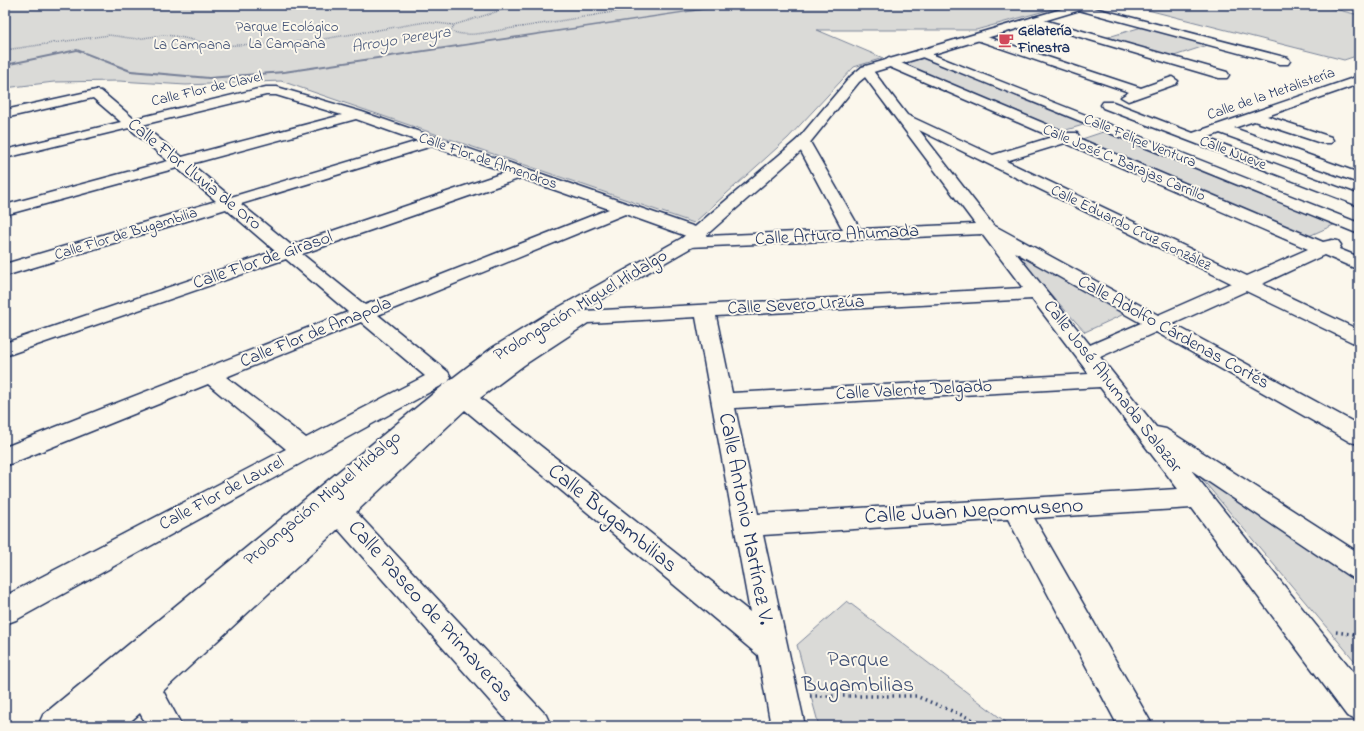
<svg xmlns="http://www.w3.org/2000/svg" width="1364" height="731" font-family="'Indie Flower',sans-serif">
  <style>
    .green { fill: #dadad7; stroke: #7a849a }
    .lines { fill: none; stroke-linecap: round; stroke-linejoin: round }
    .stream { fill: #747e96; fill-rule: evenodd }
    .street-casing { stroke: #1b2f5e; stroke-width: 3 }
    .secondary-casing { stroke: #1b2f5e; stroke-width: 3 }
    .path-far1 { stroke: #1b2f5e; stroke-width: 1.5; stroke-dasharray: 0.5 1.5; stroke-linecap: butt }
    .path { stroke: #1b2f5e; stroke-width: 3.5; stroke-dasharray: 1.5 4; stroke-linecap: butt }
    .street { fill: #fbf7ec; fill-rule: evenodd }
    .secondary { fill: #fbf7ec; fill-rule: evenodd }
    .labels { text-anchor: middle; dominant-baseline: central; stroke-width: 4; stroke-linejoin: round; paint-order: stroke }
    .far-park-label { font-size: 15px; fill: #415176; stroke: #fbf7ec }
    .far-poi-label { font-size: 15px; font-weight: bold; fill: #1b2f5e; stroke: #fbf7ec; text-anchor: start }
    .far-street-label { font-size: 15px; fill: #1b2f5e; stroke: #fbf7ec }
    .far-water-label { font-size: 16px; font-style: italic; fill: #47577a; stroke: #fbf7ec }
    .street-label { font-size: 18px; fill: #1b2f5e; stroke: #fbf7ec }
    .near-street-label { font-size: 22px; fill: #1b2f5e; stroke: #fbf7ec }
    .near-park-label { font-size: 22px; fill: #415176; stroke: #fbf7ec }
  </style>
  <rect width="100%" height="100%" fill="#fbf7ec"/>
  <filter id="ink" filterUnits="userSpaceOnUse"><feTurbulence type="fractalNoise" baseFrequency=".025" numOctaves="2"/><feDisplacementMap in="SourceGraphic" scale="8" xChannelSelector="R" yChannelSelector="G"/><feConvolveMatrix kernelMatrix="1 2 1 2 8 2 1 2 1" color-interpolation-filters="sRGB"/></filter>
  <g filter="url(#ink)">
    <path class="green" d="M5 5H1066L976 30H817L883 58 854 67 788 138 694 223 281 81 186 85 119 81 54 82 5 88Z
      M1128 5H1318L1359 15V55L1344 60Z
      M1145 26 1211 44 1171 57 1105 38Z
      M926 58 1087 124 1059 132 899 63Z
      M1106 131 1338 223 1309 236 1079 140Z
      M1007 246 1124 314 1085 332Z
      M1191 466 1359 578V666Z
      M847 601 1011 726H819L797 645Z"/>
    <g class="lines">
      <path class="stream" d="M727 5H735L284 73 209 79 130 72 77 51 5 66V64L77 49 131 70 209 77 284 71Z"/>
      <g class="street-casing">
        <path id="street" d="M1075 5H1083L1288 58 1290 61 1288 64H1280L1075 9 1074 7Z
          M1033 17 1227 72 1229 75 1227 78H1219L1029 22 1028 20Z
          M978 34 1141 88 1172 77 1178 81 1176 84 1128 101 1121 97 1129 92 974 39 972 37Z
          M921 50 1359 223V234L917 55 915 53 917 51Z
          M889 58 1067 133H1077L1079 136 1078 138 1323 242 1332 240 1338 241 1341 245 1339 249 1359 257V270L1324 255 1262 284 1359 330V344L1352 342 1246 291 1173 324 1359 425V444L1350 442 1156 332 1100 357 1156 427 1166 429 1359 553V580L1349 576 1191 470 1359 679V721L1347 716 1192 508 1034 518 1153 726H1118L1008 519 763 535 805 726H771L758 655 465 410 356 512 546 715 551 726H512L338 529 163 691 182 726H147L140 713 125 726H84L89 715 124 684 121 676 126 666 137 661 146 665 322 511 316 501 320 494 329 491 340 495 451 398 443 389 446 384 454 382 466 387 508 355 562 322 560 318 563 314 584 311 1023 288 982 234 688 247 682 246 679 242 682 238 689 237 625 214 378 315 448 372 451 377 448 382 16 620 5 624V596L286 449 208 384 5 466V447L348 312 286 259 5 356V343L275 251 226 209 5 276V264L216 201 177 168 5 215V205L168 161 129 128 5 158V150L121 122 93 98 5 118V110L96 90 101 91 134 119 266 87H277L362 112 704 230 707 234 706 236 843 230 796 142 798 139H808L810 142 860 229 975 224 862 73 860 70 862 67H870L907 115 993 155 1052 137 885 65 883 62ZM266 95H276L342 115 182 157 142 125ZM356 119 418 141 231 197 191 164ZM919 130 1231 283 1158 315 993 225ZM1065 143 1308 249 1247 276 1006 161ZM432 146 506 172 291 245 241 204ZM521 178 609 209 365 305 302 254ZM1015 252 1141 323 1090 345ZM1032 299 1089 374 732 393 716 316ZM696 317 750 612 480 398 524 365 588 323ZM361 322 425 376 306 438 226 377ZM1100 387 1178 489 758 514 735 408Z
          M1359 76V84L1267 116 1331 137 1333 140 1331 143H1321L1254 121 1234 128 1359 173V183L1220 133 1206 138 1359 195V206L1103 108 1101 105 1103 102H1113L1193 133Z"/>
      </g>
      <g class="secondary-casing">
        <path id="secondary" d="M1075 5H1091L1090 7 870 73 859 82 808 145 694 246 561 322 508 358 461 394 80 726H38L43 715 445 384 492 348 547 314 682 238 798 139 851 76 862 67Z"/>
      </g>
      <path class="path-far1" d="M518 5 454 25 451 31C469 39 495 30 514 28 561 21 608 13 654 5
        M5 50 109 35 137 39 163 35 175 36 219 46 311 41 426 22 454 25"/>
      <path class="path" d="M1336 632 1359 635
        M810 696H916L988 726"/>
      <use href="#street" class="street"/>
      <use href="#secondary" class="secondary"/>
    </g>
  </g>
  <defs>
    <g id="cafe-bare" transform="scale(1.2)"><path d="M-5.5-4.5H6V0H3Q3 3.5 0 3.5H-2.5Q-5.5 3.5-5.5 0ZM3-3.2v2h1.7v-2ZM-6 4.5H4V6H-6Z" fill="#d1495b" stroke="#fbf7ec" stroke-width="2.5" paint-order="stroke"/></g>
  </defs>
  <g fill-rule="evenodd">
    <use href="#cafe-bare" x="1006" y="40"/>
  </g>
  <g class="labels">
    <g class="far-park-label">
      <text x="287" y="27">Parque Ecológico<tspan x="287" dy="17">La Campana</tspan></text>
      <text x="192" y="45">La Campana</text>
    </g>
    <g class="far-poi-label">
      <text x="1018" y="31">Gelatería<tspan x="1018" dy="17">Finestra</tspan></text>
    </g>
    <g class="far-street-label">
      <text transform="translate(207 89) rotate(-13)">Calle Flor de Clavel</text>
      <text transform="translate(1271 94) rotate(-19)">Calle de la Metalistería</text>
      <text transform="translate(1140 141) rotate(22)">Calle Felipe Ventura</text>
      <text transform="translate(1233 153) rotate(21)">Calle Nueve</text>
      <text transform="translate(488 161) rotate(19)">Calle Flor de Almendros</text>
      <text transform="translate(1124 163) rotate(23)">Calle José C. Barajas Carrillo</text>
      <text transform="translate(1131 228) rotate(26)">Calle Eduardo Cruz González</text>
      <text transform="translate(126 234) rotate(-17)">Calle Flor de Bugambilia</text>
    </g>
    <g class="far-water-label">
      <text transform="translate(401 40) rotate(-9)">Arroyo Pereyra</text>
    </g>
    <g class="street-label">
      <text transform="translate(194 175) rotate(39)">Calle Flor Lluvia de Oro</text>
      <text transform="translate(837 236) rotate(-3)">Calle Arturo Ahumada</text>
      <text transform="translate(263 261) rotate(-19)">Calle Flor de Girasol</text>
      <text transform="translate(581 306) rotate(-31)">Prolongación Miguel Hidalgo</text>
      <text transform="translate(796 306) rotate(-3)">Calle Severo Urzúa</text>
      <text transform="translate(316 333) rotate(-22)">Calle Flor de Amapola</text>
      <text transform="translate(1173 333) rotate(29)">Calle Adolfo Cárdenas Cortés</text>
      <text transform="translate(1112 387) rotate(52)">Calle José Ahumada Salazar</text>
      <text transform="translate(914 391) rotate(-3)">Calle Valente Delgado</text>
      <text transform="translate(222 494) rotate(-28)">Calle Flor de Laurel</text>
      <text transform="translate(323 499) rotate(-40)">Prolongación Miguel Hidalgo</text>
    </g>
    <g class="near-street-label">
      <text transform="translate(974 512) rotate(-3)">Calle Juan Nepomuseno</text>
      <text transform="translate(612 519) rotate(39)">Calle Bugambilias</text>
      <text transform="translate(745 519) rotate(79)">Calle Antonio Martínez V.</text>
      <text transform="translate(430 612) rotate(48)">Calle Paseo de Primaveras</text>
    </g>
    <g class="near-park-label">
      <text x="858" y="661">Parque<tspan x="858" dy="25">Bugambilias</tspan></text>
    </g>
  </g>
  <rect width="1364" height="731" fill="none" stroke="#fbf7ec" stroke-width="20"/>
  <rect x="10" y="10" width="1344" height="711" fill="none" stroke="#1b2f5e" stroke-width="1.5" filter="url(#ink)"/>
</svg>
